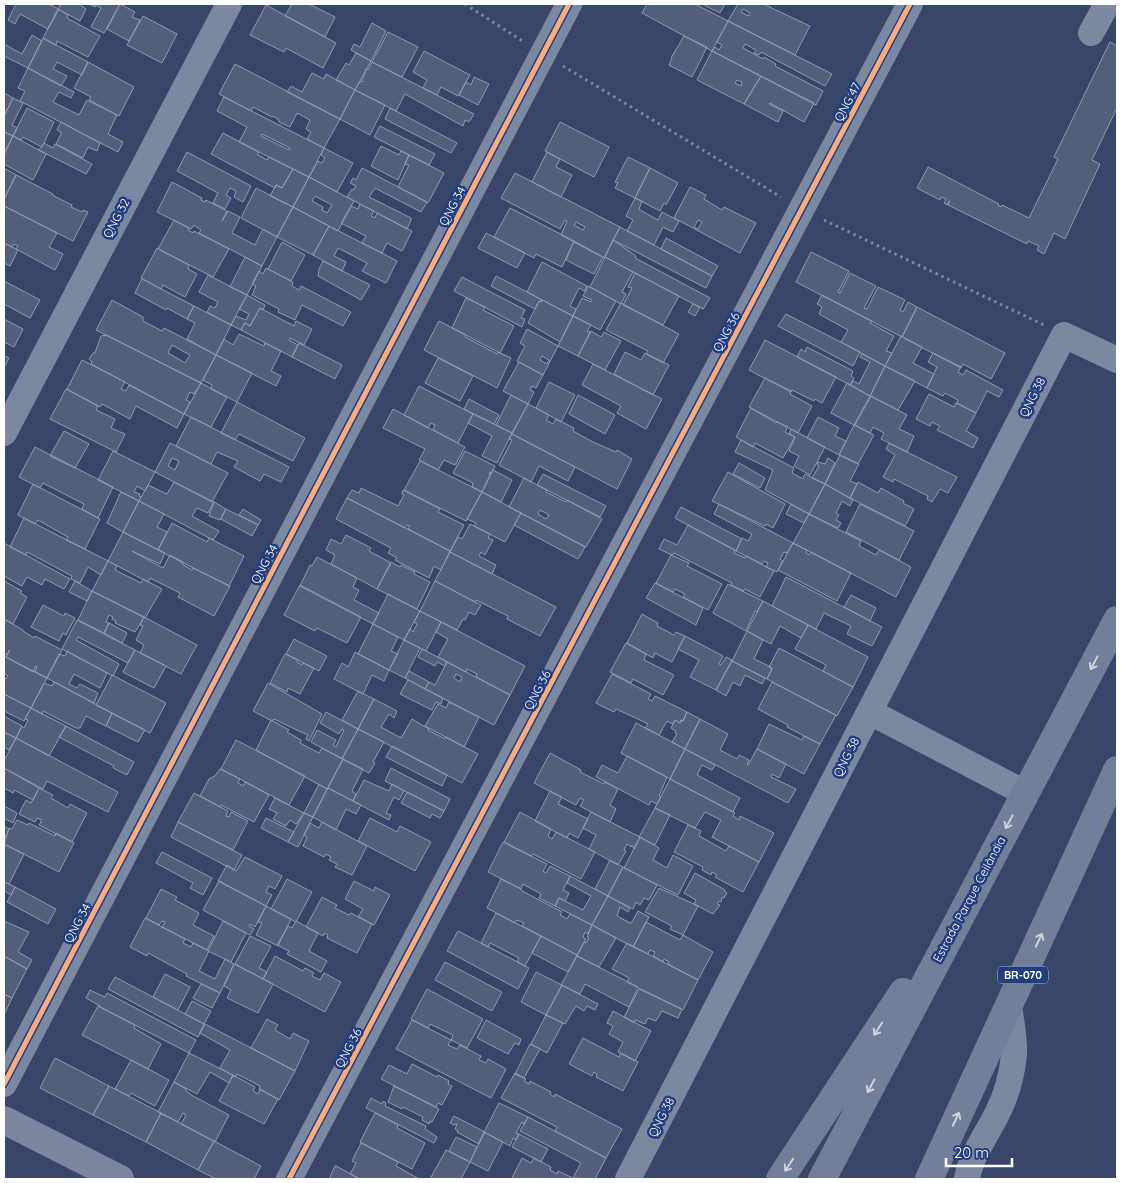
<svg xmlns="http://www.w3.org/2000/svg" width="1121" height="1183" font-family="Quicksand,sans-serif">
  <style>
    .building { fill: #525f7a; stroke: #9099ae; fill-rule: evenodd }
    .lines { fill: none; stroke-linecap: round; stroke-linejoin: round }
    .path { stroke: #7c87a0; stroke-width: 3; stroke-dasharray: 2.5 4; stroke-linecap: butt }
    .minor { stroke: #7c87a0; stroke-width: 26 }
    .major { stroke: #7b869e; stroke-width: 28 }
    .highway { stroke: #737e98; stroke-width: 28 }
    .cycleway-casing { stroke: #233e7d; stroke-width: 8 }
    .cycleway { stroke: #ffac80; stroke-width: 5 }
    .oneway { stroke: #ced2db }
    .labels { text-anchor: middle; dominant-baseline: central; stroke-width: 5; stroke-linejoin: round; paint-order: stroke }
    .shield { fill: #233e7d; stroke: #bdc5d8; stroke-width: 1 }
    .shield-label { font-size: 11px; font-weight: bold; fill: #fff }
    .street-label { font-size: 12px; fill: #fff; stroke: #233e7d }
  </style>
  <rect width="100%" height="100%" fill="#374669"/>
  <path class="building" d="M16 4H48L59 9 48 29 20 14 15 24 8 20Z
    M61 4H79L86 9 80 21 58 9Z
    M89 4H120L104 33 91 27 101 8 96 5 95 7Z
    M120 4 135 12 132 17 140 20 129 41 107 29Z
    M292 4H309L335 17 325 37 285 16Z
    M647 4H695L728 21 712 51 642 13Z
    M702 4H725L720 13Z
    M738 4H763L810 26 795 55 728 21ZM743 9 750 13 748 16 741 12Z
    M266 5 336 43 323 68 286 48 284 52 250 35Z
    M58 9 68 15 67 18 100 36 88 57 57 41 56 45 43 38Z
    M143 16 177 34 162 63 127 45Z
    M728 21 832 74 825 86 761 52 759 55 754 53 756 50 745 44 743 48 763 59 764 57 776 64 775 66 823 91 816 105 712 51 715 47 719 50 722 45 717 42Z
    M372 23 386 31 371 61 351 50 354 44 360 47Z
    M388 32 418 47 402 77 372 62Z
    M32 35 42 41 28 68 4 56V44L22 54Z
    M684 36 707 47 692 77 669 65 672 58H671Z
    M43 38 88 62 82 75 57 62 53 69 67 76 61 86 28 68Z
    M1110 42 1117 46V108L1092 160 1100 164 1065 239 1054 233 1044 254 1037 250 1039 246 1028 241 1027 244 948 205 950 201H949L947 205 944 203 946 199 941 197 940 200 917 188 928 167 999 204 998 205 1001 207 1002 205 1029 218 1058 159 1054 157Z
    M424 51 470 75 458 96 441 87 437 95 423 88 427 80 413 72Z
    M712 51 761 76 744 104 697 80ZM737 80 742 82 741 86 735 83Z
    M356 53 371 61 355 90 336 80 346 63 349 65Z
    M88 62 134 87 119 116 89 100 91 97 74 88Z
    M372 62 474 114 469 122 465 120 463 126 405 94 396 111 355 90 360 81 362 82 366 69 368 70Z
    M235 64 340 119 324 148 307 139 311 132 306 129 310 120 297 113 290 127 279 122V120L273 116 272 117 253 107 251 111 219 94Z
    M28 68 74 92 71 98 59 92 53 102 79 115 87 100 117 115 108 134 123 142 118 152 20 101 25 91 18 88Z
    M312 73 324 79 326 74 355 90 340 119 287 92 291 86 302 92Z
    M761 76 814 103 804 122 770 103 769 104 783 111 778 122 744 104Z
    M474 77 489 84 478 105 459 95 466 82 471 85Z
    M355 90 385 105 370 135 340 119Z
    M4 93 13 98 4 116Z
    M224 97 324 148 309 177 239 142 247 127 217 111ZM262 134 290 148 289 150 261 136Z
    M13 98 23 103 12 125 17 128 13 136 4 132V116Z
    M27 108 54 122 42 147 23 137 21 140 13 136Z
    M390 108 457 143 451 153 385 119Z
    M61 122 100 143 97 151 88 147 83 158 56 144 61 134V132L57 130Z
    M560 122 609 147 594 177 545 151Z
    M380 126 435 154 429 165 374 137Z
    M4 132 13 136 4 153Z
    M223 133 259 152 257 154 267 160 269 157 293 169 282 188 276 185 275 188 211 154Z
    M13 136 46 154 33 180 4 164V155Z
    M44 143 53 148 55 144 92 164 86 174 39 150Z
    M381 146 399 155 401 151 409 155 398 180 371 166Z
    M324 148 353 163 337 192 309 177 318 161 322 163 325 158 321 155Z
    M187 152 251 186 243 202 234 197 236 191 230 188 226 195 231 198 225 209 213 203 218 193 177 171Z
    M547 152 560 159 556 167 572 175 561 197 532 182Z
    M409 155 444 173 428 203 398 187 409 165 405 164Z
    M628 157 650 168 635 198 615 188 618 183 615 182Z
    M4 168 16 175 4 199Z
    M362 168 427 202 421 212 375 188 369 197 411 218V220L407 229 347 197 352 189 354 190 356 186 350 183 353 178 356 180Z
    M650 168 678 183 666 205 664 203 660 211 635 198Z
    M293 169 309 177 293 207 270 196 276 185 282 188Z
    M515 173 620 227 604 258 561 235 567 221 565 220 560 229 501 198ZM576 222 585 227 583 230 574 225Z
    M16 175 53 194 52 195 72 205 71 207 82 212 83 210 88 212 73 241 4 206V199Z
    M309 177 354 201 338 231 293 207ZM315 196 332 205 327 213 322 210 323 207 312 201Z
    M172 182 202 198 201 200 205 202 206 200 227 211 222 221 228 211 240 217 232 233 255 245 263 229 277 237 262 266 199 233 201 230 194 225 191 229 157 212Z
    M690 187 706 195 704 199 722 210 724 207 756 223 740 253 674 218ZM698 220 702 222 698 229 694 227Z
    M256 188 293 207 277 237 241 218Z
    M635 198 642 201 639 209 640 210 658 220 662 212 679 221 673 232 663 227 654 245 627 231 633 220 626 216Z
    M360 204 374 211 371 216 375 218 377 213 412 231 402 251 387 243 382 253 362 243 366 236 341 223 351 206 358 209Z
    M4 206 57 233 49 247 63 254 55 270 16 249 18 246 14 244 12 247 4 243Z
    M293 207 329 226 313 255 277 237Z
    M510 208 574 241 562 267 536 254 534 258 494 237Z
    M174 220 189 228 188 230 193 233 194 231 229 249 213 277 158 249Z
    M329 226 397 261 386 283 362 271 367 263 338 248 334 256 346 262 342 271 313 255Z
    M620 227 712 276 706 288 613 240Z
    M486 233 525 253 517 268 478 248Z
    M666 238 718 266 712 276 661 249Z
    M613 240 636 256 635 258 710 298 703 309 605 257Z
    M574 241 603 257 594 274 566 260Z
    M282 242 305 255 291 281 268 269Z
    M4 243 18 250 10 266 4 263Z
    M157 248 189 265 188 269 197 274 185 297 163 285 161 289 141 278Z
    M811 252 849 271 838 292 840 293 850 273 876 286 864 308 867 309 878 287 905 300 900 310 903 312 908 302 917 307 902 337 796 282Z
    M245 257 262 266 247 295 230 287Z
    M605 257 633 272 622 292 626 294 621 304 590 287Z
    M323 261 370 285 361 300 318 276 319 269Z
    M542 262 587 286 585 291 579 288 570 306 576 309 573 316 527 292Z
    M266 268 293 282 292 286 299 290 301 286 351 312 343 326 302 305 295 320 278 312 279 309 252 295 256 286 252 284 259 271 263 274Z
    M635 273 679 296 663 325 623 305 632 288 628 287Z
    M208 275 247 295 231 325 207 312 210 306 215 308 218 302 199 292Z
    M496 276 527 292 542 300 541 302 539 301 535 309 491 286Z
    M462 277 525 310 521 318 525 319 522 327 454 291Z
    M142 279 194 306 187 319 167 308 166 310 135 293Z
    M4 281 40 300 30 318 4 304Z
    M588 286 616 301 600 330 573 316 582 298 591 302 592 300 583 296Z
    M247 295 265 305 263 310 260 308 250 326 245 323 241 330 231 325 236 316 246 320 249 314 239 309Z
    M822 295 872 321 870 323 894 336 886 351 892 353 885 366 841 342 848 330 819 314 822 307 817 304Z
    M466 298 485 307 483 310 514 326 500 353 452 328Z
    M112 300 143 317V321L162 331 164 328 216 355 201 383 96 330ZM172 345 190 355 185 363 168 353Z
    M542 300 573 316 560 342 528 323 539 301 541 302Z
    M621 303 679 334 663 363 646 354 648 351 606 330Z
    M693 304 700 307 695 316 688 312Z
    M194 306 231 325 216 355 187 339 195 323 187 319Z
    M917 307 1005 353 991 379 963 364 961 368 902 337Z
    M260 308 294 326 296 321 312 329 304 345 290 338 289 340 298 345 292 357 241 330 245 323 250 326Z
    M786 314 860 352 853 366 778 326Z
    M573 316 591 325 587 331 590 332 578 356 558 346Z
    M4 319 23 329 14 347 4 342Z
    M439 321 466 335 465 337 497 354 498 352 511 358 497 388 424 350Z
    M527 329 558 346 543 375 517 361 525 346 520 343ZM542 356 549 360 547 364 540 360Z
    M591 331 601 337 604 332 621 341 605 370 578 356Z
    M239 334 264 346 265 343 281 351 271 371 281 376 276 386 216 355 224 339 233 345Z
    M106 335 201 383 194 394 190 392 186 400 190 402 184 414 91 364 92 362 89 359 93 353H95L101 336Z
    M901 336 922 347 913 363 934 374 927 388 885 366Z
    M765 340 836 377 822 403 815 399 814 401 792 390 791 392 749 370Z
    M299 343 342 365 335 379 292 357Z
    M807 347 853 371 851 376 854 378 850 385 797 357 801 349 805 352Z
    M625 352 641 360 645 353 669 365 653 395 614 374Z
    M933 353 961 367 958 372 963 375 966 370 1003 390 999 397 987 391 976 413 957 403 958 400 945 393 943 396 927 388 937 367 928 362Z
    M862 354 885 366 870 396 850 385 853 381 859 384 870 362 860 357Z
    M216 355 252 373 237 402 211 389 212 385 203 380Z
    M4 356 9 358 4 368Z
    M438 358 473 376 460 401 425 383Z
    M82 360 125 382 121 389 126 391 129 385 184 414 177 428 136 406 130 419 102 404 100 407 67 389Z
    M519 362 543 375 536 388 532 386 530 390 534 392 528 404 503 391Z
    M593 364 662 399 646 429 617 413 621 406 582 385Z
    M885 366 915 381 898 410 870 396Z
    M765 378 791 391 790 394 812 406 798 433 749 407Z
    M549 382 575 395 561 422 536 408Z
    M201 383 227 397 211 427 184 414Z
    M847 383 870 396 854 425 831 413Z
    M419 386 473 414 458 443 433 430 435 425 431 423 428 428 404 415Z
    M66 389 98 406 96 410 115 419 111 428 125 434 116 452 50 419Z
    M929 394 954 407 956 403 976 413 966 431 978 438 973 448 937 430 940 426 932 422 930 426 916 419Z
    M511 395 528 404 512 433 496 425Z
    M578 395 615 415 605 434 569 414Z
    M871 396 907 415 899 429 914 436 907 452 881 439 884 433 873 427 870 433 855 425Z
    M469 399 499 415 494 424 464 409Z
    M237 402 305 438 293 461 239 434 235 440 221 433Z
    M528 404 549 415 546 420 553 424 556 419 574 428 573 431 593 442 616 452 617 450 632 459 617 489 512 434Z
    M751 408 776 423 777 422 788 427 785 432 795 437 783 458 755 443 753 447 736 437Z
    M393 409 465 447 455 465 444 460 438 470 419 460 425 449 383 428Z
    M473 414 512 433 497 463 482 456 492 436 468 423Z
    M191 417 289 467 281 482 264 474 260 481 234 467 238 461 217 452 211 464 176 446Z
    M818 417 839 428 835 436 846 441 839 455 807 438Z
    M854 425 874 435 858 464 839 455Z
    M791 429 825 447 810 475 794 466 799 456 789 451 795 437 789 434Z
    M64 431 89 444 75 468 50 456Z
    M512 434 575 467 568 481 539 466 531 482 499 465 512 440 509 439Z
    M741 440 794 468 792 473 803 479 805 474 825 484 809 514 765 490 773 470 735 452Z
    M170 443 228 473 212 502 155 472ZM172 458 179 461 175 470 168 466Z
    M889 443 957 477 948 493 940 489 932 502 927 499 928 496 894 479 893 482 883 477 895 455 886 449Z
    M35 447 113 487 98 518 82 509 84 504 43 483 40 488 19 477Z
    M113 451 155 472 145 491 137 486 134 492 140 494 139 496 141 497 139 501 98 480Z
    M465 451 495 466 491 474 490 472 489 475H490L482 492 472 487 473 483 453 473Z
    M840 455 859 464 850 481 857 484 850 498 825 484Z
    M828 458 835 463 825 484 812 478 819 466 817 465 818 462 825 464Z
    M420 461 482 492 466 521 404 490Z
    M739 463 765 478 760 488 733 474Z
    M493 470 512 480 501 502 482 492Z
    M728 472 785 504 773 528 766 524 765 526 712 501Z
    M543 474 606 506 600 517 537 485Z
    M524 478 547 490 546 492 566 502 567 500 602 519 586 547 509 507ZM540 510 549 515 546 519 538 514Z
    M174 482 214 502 208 513 197 508 192 516 219 531 213 540 139 501 148 485 167 494Z
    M858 482 878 493 881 488 904 501 903 503 914 509 905 526 850 498Z
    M33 484 100 519 85 549 66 540 68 537 38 520 35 524 18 515Z
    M825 484 853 500 850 506 842 501 836 513 839 515 836 520 841 523 838 528 809 514Z
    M361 488 398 506 404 495 402 494 403 490 440 509 438 512 464 525 450 551 408 529 410 526 407 525 405 528 347 498 352 490 359 493Z
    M121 492 139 501 123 532 107 523Z
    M482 492 521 513 505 542 474 526 476 523 467 519Z
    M347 498 450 551 441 570 434 566 429 578 395 560 397 558 388 553 391 548 336 519Z
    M139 501 164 514 157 527 167 532 158 550 123 532Z
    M214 502 226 509 220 520 209 516Z
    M719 504 793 543 787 553 784 552 780 559 783 561 777 572 766 567 768 563 764 561 762 564 736 551 742 538 748 541 752 534 714 514Z
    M791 504 809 514 804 523 786 514Z
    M860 504 914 531 899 560 846 532Z
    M681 507 742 539 736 551 675 518Z
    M226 509 258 525 252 536 221 519Z
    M243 509 261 520 258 525 239 515Z
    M521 513 585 547 578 559 514 525Z
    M809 514 861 541 859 546 876 555 879 550 911 567 896 597 793 543Z
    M24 518 108 561 101 575 88 567 80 583 71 579 72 576 27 552 26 555 10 547Z
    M172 523 207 542 209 538 244 556 229 586 158 550Z
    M470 524 490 534 488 538 493 540 485 555 481 552 479 556 496 565 492 574 450 552 458 537 462 539Z
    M688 525 735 550 734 553 745 558 746 556 774 571 760 597 745 589 743 591 731 585 732 583 674 553 672 555 659 549 664 539 677 545Z
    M123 532 165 553 160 564 132 551 163 568 170 555 183 562 182 564 192 570 193 568 230 586 214 616 178 597 180 593 150 578 148 582 108 561Z
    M346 535 371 548 369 551 391 563 377 589 331 564 335 555 326 550 331 539 341 544Z
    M4 543 70 579 64 589 45 579 42 585 27 577 22 586 4 576Z
    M793 543 807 550 806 553 809 555 811 552 851 573 837 601 778 570Z
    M450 552 556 607 540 636 507 619 508 616 476 600 475 602 435 581Z
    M671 555 689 563 687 566 722 584 708 610 683 597 685 594 675 589 673 592 656 583Z
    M317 557 357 578 353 587 359 590 354 600 379 613 373 624 300 586 310 565 312 566Z
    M108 561 117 566 115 570 141 583 143 579 162 589 145 618 92 591Z
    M391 562 400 567 401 565 415 572 414 574 430 582 417 609 377 589Z
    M786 577 882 627 872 646 847 634 851 626 824 613 816 629 772 606Z
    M4 581 22 591 20 593 27 597 13 624 4 619Z
    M75 581 92 591 87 601 69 592Z
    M435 581 481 605 475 615 469 612 465 620 463 619 457 630 420 611Z
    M655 583 703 608 696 625 646 598Z
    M728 584 763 601 757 612 755 611 746 631 713 613Z
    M300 585 361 617 347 643 317 628 315 631 284 615Z
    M92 591 144 617 135 632 115 623 116 621 112 619 113 617 109 615 106 622 109 623 104 633 78 620Z
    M388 594 420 611 404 640 373 624Z
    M851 595 876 608 870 621 844 607Z
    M763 601 808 625 801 638 780 626 771 644 747 631Z
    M43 605 64 616 65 613 75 618 66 635 63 633 59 641 31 627Z
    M420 611 441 622 426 651 404 640 410 629 413 632 417 624 414 622Z
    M642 614 658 623 657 626 674 635 676 632 685 636 672 662 655 653 653 658 627 643Z
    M144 617 197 645 181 674 140 653 144 645 136 640 143 626 140 625Z
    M4 619 23 630V631L34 638 35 636 62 650 47 678 35 672 37 667 36 666 33 672 6 657 10 650 6 655 4 654Z
    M77 620 135 650 128 663 78 637 76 640 119 664 113 676 62 649Z
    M441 622 525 666 510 695 476 677 477 674 467 669 466 672 438 657 448 639 436 632Z
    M109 623 127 633 122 643 104 633Z
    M373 624 398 637 391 651 398 654 389 670 358 654Z
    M808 625 868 657 853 687 823 671 826 665 795 649Z
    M747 631 763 640 754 659 771 667 772 669 767 679 732 661Z
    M685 636 723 656 719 664 721 665 726 657 732 660 716 690 690 677 699 660 678 649Z
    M294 639 327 656 319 671 286 654Z
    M404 640 420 648 405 678 389 670Z
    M626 643 646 654 644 660 674 675 663 695 633 679 631 683 610 672Z
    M779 648 853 687 837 716 767 679 772 669 769 667Z
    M422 649 447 662 445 666 437 662 435 666 418 657Z
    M135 650 166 666 154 688 123 672Z
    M67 651 107 673 100 688 74 674 69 684 77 688 80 684 98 693 94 703 47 678 59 654 65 656Z
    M355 652 389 670 384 681 372 675 363 694 334 679 342 663 348 667Z
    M285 654 298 660 297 662 302 665 303 663 314 668 300 694 288 688 287 692 270 683Z
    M4 656 47 678 31 708 4 694V678L6 679 8 676 4 673Z
    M732 661 765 678 762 684 745 675 740 686 733 682 726 696 716 690Z
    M447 662 510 695 494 725 425 689 429 682 435 685ZM456 674 462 677 460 682 454 678Z
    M409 671 429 682 425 689 405 678Z
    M612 674 651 694 648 699 652 701 655 696 687 712 683 721 681 720 680 723 675 720 673 724 667 721 659 735 645 728 648 724 638 719 616 709 614 712 596 703Z
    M112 675 166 703 150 733 96 705Z
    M408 680 443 698 441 704 436 702 432 710 400 694Z
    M54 682 112 713 106 726 86 716 80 728H76L43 711 42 714 31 708 44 683 52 686Z
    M772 682 836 715 820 744 787 727 788 725 758 709Z
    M268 683 322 714 309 741 306 739 308 735 299 731 274 719 272 721 253 711Z
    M358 691 374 699 358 729 342 720Z
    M4 694 31 708 24 721 4 711Z
    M374 699 397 711 394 718 389 714 381 727 401 738 412 719 429 729 428 730 445 739 446 737 478 754 462 783 358 729Z
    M449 702 479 717 464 747 425 726 438 704 446 708Z
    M31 708 66 726 49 756 16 738 22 726 24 728 28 720 25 719Z
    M326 712 358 729 342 759 311 742 317 730 336 740 333 745 336 747 344 730 342 729 339 734 320 723Z
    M687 712 700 719 685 749 672 742 677 734 675 733 676 731 671 728 675 720 680 723 681 720 683 721Z
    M112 713 145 730 138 742 106 726Z
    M4 716 22 726 16 738 4 732Z
    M700 719 728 734 720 750 737 759 739 755 749 760 747 765H748L757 749 786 764 779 778 772 774 771 777 796 789 788 803 685 749Z
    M271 720 289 730 287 732 301 740 300 743 319 753 322 748 343 759 327 789 256 750Z
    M636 723 685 749 670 779 621 753Z
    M769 724 802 740 804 736 820 744 804 774 757 749Z
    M66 726 134 762 127 775 113 768 114 766 59 737Z
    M358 729 384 742 373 762 375 763 369 773 342 759Z
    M4 732 16 738 9 750 4 747Z
    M16 738 118 792 108 812 47 781 43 789 4 768V761Z
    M236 740 305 776 289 805 221 769Z
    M392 746 447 775 442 786 386 757Z
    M685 749 715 765 712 770 702 765 697 775 740 798 733 812 670 779Z
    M550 753 581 770 580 772 604 784 605 782 618 789 610 805 616 809 610 822 580 806 584 800 580 798 576 805 534 783Z
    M627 756 667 777 659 796 661 797 657 804 651 801 649 805 596 777 602 765 618 773Z
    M343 759 363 769 352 791 356 794 353 801 328 788Z
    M4 768 39 788 33 800 14 790 13 793 4 788Z
    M391 768 450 799 444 811 385 781Z
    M220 769 240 779 238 783 243 786 245 782 269 795 254 822 221 805 220 807 200 796 209 779 215 776Z
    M670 779 735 813 733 816 739 820 740 816 774 833 759 862 712 837 721 820 705 812 695 828 655 808Z
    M364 780 389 791 392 784 404 791 399 800 394 797 386 813 391 815 389 820 353 801Z
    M319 784 327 789 313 817 304 813Z
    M39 788 53 795 51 798 68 808 70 804 87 813 72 842 39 825 42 820 37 818 35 822 19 814 26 800 31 803Z
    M328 788 361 805 356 814 346 809 336 830 313 817Z
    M550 791 562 797 558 804 588 819 578 838 569 833 567 838 535 821Z
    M407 792 444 811 440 818 432 814 430 818 401 803Z
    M194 793 228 811 226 816 229 817 231 812 248 821 233 850 178 822Z
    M275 798 304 813 296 824 290 820 286 826 273 819 277 813 269 809Z
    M4 806 17 813 13 823 4 818Z
    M655 808 670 815 655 845 639 837Z
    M520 812 551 829 548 836 552 839 556 832 595 852 581 879 533 854 531 856 504 842Z
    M591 812 640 837 634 849 632 845 631 847 627 844 624 850 626 851 618 865 589 849 596 835 583 828Z
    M304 813 313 817 298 847 288 842Z
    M266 818 294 832 288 842 261 828Z
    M370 818 397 832 400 826 431 842 415 871 358 841Z
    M17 820 28 825 29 823 55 836 56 833 74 843 59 872 4 844 9 828 12 829Z
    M178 822 242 855 234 870 171 837Z
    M322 822 367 846 352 875 335 867 337 864 329 860 331 857 326 854 324 857 303 846 307 837 304 835 310 823 319 828Z
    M688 825 701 831 699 836 726 851 729 846 759 862 743 892 715 877 717 875 712 872 711 875 702 870 703 867 674 852Z
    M4 826 9 829 4 841Z
    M640 837 659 848 653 860 667 868 673 855 693 866 678 895 624 868Z
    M503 842 547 864 543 871 546 873 550 866 570 876 563 890 569 893 565 901 559 898 555 906 539 898 541 894 523 884 521 889 488 872Z
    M4 844 24 854 9 884 4 882Z
    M162 852 212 878 203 895 190 888 193 883 156 863Z
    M245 857 282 876 275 889 269 886 266 892 272 895 266 906 218 881 227 865 236 871Z
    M610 860 623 867 608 896 595 889Z
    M623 867 657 885 649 900 644 898 640 905 636 902 633 909 608 896Z
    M695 873 725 890 724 891 727 893 724 898 722 897 721 902 719 901 717 904 720 905 713 914 694 904 696 900 684 893Z
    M570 876 608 896 592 925 555 906 559 898 583 910 591 896 567 883Z
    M287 879 312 892 296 922 271 909Z
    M501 879 521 889 522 891 562 912 560 915 567 919 570 914 592 925 588 934 585 932 583 937 586 939 577 955 522 926 524 923 517 920 515 923 487 908Z
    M219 881 266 906 255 927 250 924 249 926 254 929 250 935 203 910Z
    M354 881 374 891 375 887 390 895 374 925 358 917 363 909 345 899Z
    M4 882 15 887 11 895 4 891Z
    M15 887 56 909 48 924 7 902Z
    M659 888 698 906 683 935 670 929 672 926 645 912Z
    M161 889 177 897 175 900 199 913 193 925 214 936 207 950 162 927 165 922 162 921 159 925 146 918Z
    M608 896 630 908 628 912 620 907 617 916 630 923 632 922 638 911 649 917 633 947 592 925Z
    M322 897 337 905 335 908 349 915 351 913 372 924 357 953 327 938 328 935 324 933 323 936 306 927Z
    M266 906 291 919 278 946 256 935 262 923 258 922Z
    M496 913 541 936 525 966 517 962 519 958 490 943 488 947 481 943Z
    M145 918 185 939 183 943 191 947 193 943 209 951 199 971 215 979 225 959 234 964 220 993 186 976 187 974 148 953 147 956 130 947Z
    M4 921 29 932 18 952 32 960 27 969 4 956Z
    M223 921 246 933 231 962 208 951Z
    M296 921 318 933 309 951 327 961 321 972 287 954 289 951 277 945 288 926 292 928Z
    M646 922 680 940 683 935 713 952 698 980 668 964 669 962 664 959 663 962 653 956 655 952 650 950 648 954 633 947Z
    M592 925 616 938 599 967 577 956 584 942 586 943 589 938 587 937Z
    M458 931 529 968 518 989 447 951Z
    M250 936 271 946 259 968 267 972 263 979 235 964Z
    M541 936 577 955 568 972 532 953Z
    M627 943 698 980 683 1010 627 982 629 978 612 969Z
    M4 956 27 969 12 998 4 994Z
    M275 956 303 971 305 968 314 973 312 976 320 980 324 973 341 982 325 1012 263 979Z
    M577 956 638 987 629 1007 585 984 580 994 561 985Z
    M445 962 502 992 492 1011 435 980Z
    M234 964 273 984 258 1013 227 998 231 990 224 986Z
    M536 972 562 985 546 1015 521 1002Z
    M165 974 190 987 178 1010 153 997Z
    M115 977 204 1024 198 1037 108 989Z
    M201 984 220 993 212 1008 193 998Z
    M562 985 598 1004 595 1010 587 1006 584 1011 576 1006 565 1024 546 1015Z
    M427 989 483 1019 467 1048 451 1040 453 1035 430 1024 428 1028 411 1019Z
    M639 989 682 1009 678 1018 662 1011 656 1021 648 1018 645 1024 635 1020 634 1023 624 1017Z
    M90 990 105 997 107 993 196 1040 189 1053 100 1007V1006L86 998Z
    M4 994 12 998 4 1015Z
    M192 1001 211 1011 204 1024 185 1014Z
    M98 1006 135 1025 134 1028 161 1044 148 1069 82 1035Z
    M613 1011 651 1031 635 1061 618 1052 623 1042 609 1034 613 1026 607 1023Z
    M546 1015 563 1023 547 1053 531 1044Z
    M267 1019 278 1025 275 1030 290 1039 293 1033 309 1041 295 1071 251 1048Z
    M412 1020 451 1040 448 1045 457 1049 460 1045 481 1056 479 1060 486 1063 488 1059 506 1069 491 1098 396 1049Z
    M486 1020 521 1039 519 1045 515 1043 508 1054 477 1038Z
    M205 1024 295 1071 279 1100 259 1089 260 1086 237 1074 235 1077 220 1068 230 1050 200 1033Z
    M583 1038 619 1057 621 1053 638 1062 623 1091 596 1077 597 1074 594 1072 592 1076 569 1064Z
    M530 1044 540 1049 524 1078 515 1074Z
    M189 1053 233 1075 229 1083 210 1072 197 1094 174 1082Z
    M55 1058 109 1086 93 1115 40 1088Z
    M131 1060 169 1080 155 1106 131 1093 129 1096 115 1089Z
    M412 1064 437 1077 438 1075 449 1081 448 1084 452 1086 442 1105 438 1103 436 1107 381 1079 389 1065 407 1074Z
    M515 1073 526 1079 524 1081 529 1084 530 1081 551 1092 550 1094 554 1097 555 1094 622 1129 606 1158 555 1131 557 1127 501 1098Z
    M233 1075 255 1087 253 1091 258 1094 260 1089 278 1099 264 1124 219 1101Z
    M174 1082 186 1089V1091L193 1096 229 1115 215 1142 181 1124 186 1115 183 1113 178 1122 158 1112Z
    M109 1086 161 1113 146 1142 93 1115Z
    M394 1086 439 1109 432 1122 430 1121 429 1124 422 1120 423 1117 403 1107 402 1109 388 1102Z
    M371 1098 382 1104 383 1101 386 1103 385 1106 426 1126 425 1129 437 1137 434 1143 366 1108Z
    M499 1103 528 1117 524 1124 522 1122 516 1133 519 1134 516 1140 513 1138 510 1146 484 1132Z
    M161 1113 214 1141 198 1170 146 1142Z
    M375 1113 398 1125 397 1128 425 1143 412 1169 360 1142Z
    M454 1116 485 1132 479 1144 457 1132 458 1131 455 1129 457 1124H455L454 1125 450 1123Z
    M528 1117 606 1158 595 1179 573 1178 581 1163 520 1131Z
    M484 1132 503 1142 488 1171 470 1162Z
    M519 1134 548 1149 541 1162 512 1147Z
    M456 1137 477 1147 470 1162 449 1151Z
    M214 1141 261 1166 254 1179H216L198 1170Z
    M361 1143 398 1162 396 1166 419 1179H360L350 1174 356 1163 352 1161Z
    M446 1150 470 1162 461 1179H430Z
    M522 1158 531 1163 534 1158 551 1167 550 1170 557 1174 558 1171 575 1179H514L512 1178Z
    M335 1166H336L360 1179H329Z"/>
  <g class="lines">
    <path class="path" d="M465 4 524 42
      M563 66 781 197
      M824 220 1044 325"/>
    <path class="minor" d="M1091 33 1107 4
      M4 433 229 4
      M870 712 1025 793
      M4 1084 569 4
      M289 1179 910 4
      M628 1179 1064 335 1117 360
      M967 1179C971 1155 986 1136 997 1114 1006 1096 1012 1075 1014 1055 1015 1039 1011 1021 1009 1005"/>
    <path class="major" d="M4 1120 120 1179"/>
    <path class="highway" d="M780 1179 903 992
      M822 1179 1117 620
      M929 1179 1117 770"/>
    <g class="cycleway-casing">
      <path id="cycleway" d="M4 1084 569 4
        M289 1179 910 4"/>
    </g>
    <use href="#cycleway" class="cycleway"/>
  </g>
  <defs><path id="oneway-shaft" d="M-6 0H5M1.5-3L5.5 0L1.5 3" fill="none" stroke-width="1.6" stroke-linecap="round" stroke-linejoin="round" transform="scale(1.25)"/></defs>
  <g class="oneway">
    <use href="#oneway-shaft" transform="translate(1094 663) rotate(118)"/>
    <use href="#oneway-shaft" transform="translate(1009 822) rotate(118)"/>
    <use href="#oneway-shaft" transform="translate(1039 940) rotate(-65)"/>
    <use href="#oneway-shaft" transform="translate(878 1029) rotate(123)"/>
    <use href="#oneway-shaft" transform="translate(871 1086) rotate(118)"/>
    <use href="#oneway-shaft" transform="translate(956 1119) rotate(-65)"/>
    <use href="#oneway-shaft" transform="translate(789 1165) rotate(123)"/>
  </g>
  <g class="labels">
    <rect class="shield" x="998" y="966.5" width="50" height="17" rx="4"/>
    <g class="shield-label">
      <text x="1023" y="975">BR-070</text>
    </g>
    <g class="street-label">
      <text transform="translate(847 102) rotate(-62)">QNG 47</text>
      <text transform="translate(452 206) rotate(-62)">QNG 34</text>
      <text transform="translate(116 218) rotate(-62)">QNG 32</text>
      <text transform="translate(726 332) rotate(-62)">QNG 36</text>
      <text transform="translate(1032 397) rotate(-63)">QNG 38</text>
      <text transform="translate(264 564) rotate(-62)">QNG 34</text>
      <text transform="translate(537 690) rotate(-62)">QNG 36</text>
      <text transform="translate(846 757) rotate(-63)">QNG 38</text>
      <text transform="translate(969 899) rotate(-62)">Estrada Parque Ceilândia</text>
      <text transform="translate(77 923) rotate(-62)">QNG 34</text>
      <text transform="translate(348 1048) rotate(-62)">QNG 36</text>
      <text transform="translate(661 1117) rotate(-63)">QNG 38</text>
    </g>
  </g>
  <rect width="1121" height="1183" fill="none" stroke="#ffffff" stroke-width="10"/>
  <path d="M946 1158v8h66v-8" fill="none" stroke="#ffffff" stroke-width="2.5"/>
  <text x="954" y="1158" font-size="15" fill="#ffffff" stroke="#233e7d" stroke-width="4" paint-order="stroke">20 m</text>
</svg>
